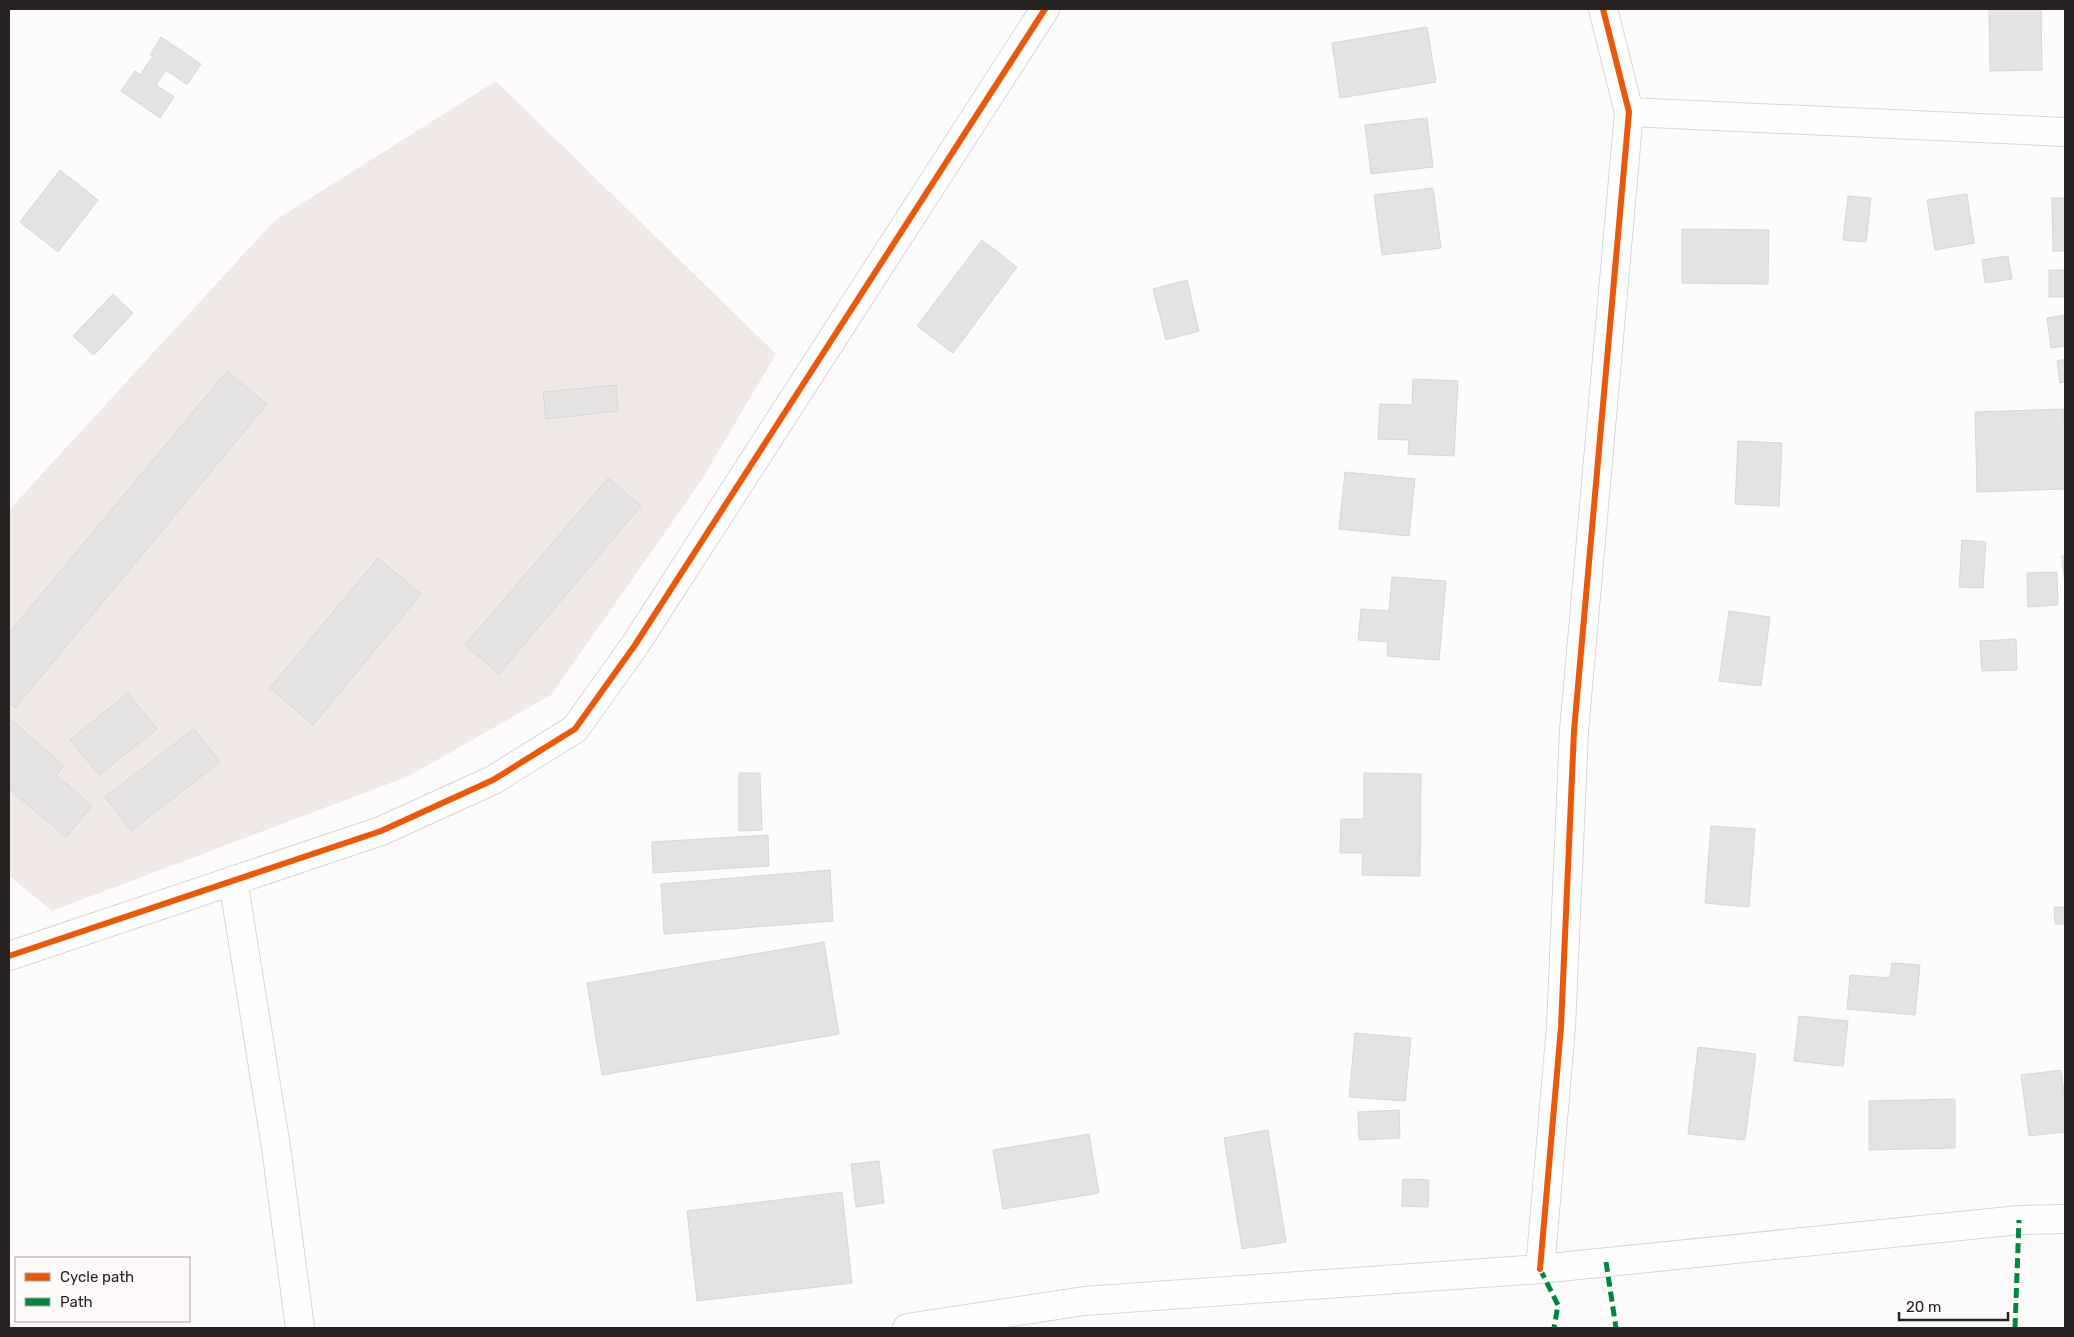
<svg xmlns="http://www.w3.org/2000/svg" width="2074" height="1337" font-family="Rubik,sans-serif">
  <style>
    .built { fill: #f1e9e7 }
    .building { fill: #e5e3e2; stroke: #d9d7d6 }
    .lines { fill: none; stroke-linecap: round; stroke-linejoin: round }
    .minor-casing { stroke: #d8d6d5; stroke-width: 30 }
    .minor { stroke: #fffefe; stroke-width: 28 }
    .quiet { stroke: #00873e; stroke-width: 5; stroke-dasharray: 10 5; stroke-linecap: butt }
    .cycleway-casing { stroke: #fefafa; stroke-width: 9 }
    .cycleway { stroke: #e8590c; stroke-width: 6 }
  </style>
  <rect width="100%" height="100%" fill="#fdfbfb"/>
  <path class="built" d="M496 81 776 354 701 481 551 695 409 776 52 911 9 876V510L274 221Z"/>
  <path class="building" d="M1989 9H2041L2042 70 1990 71Z
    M1427 27 1436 82 1340 98 1332 43Z
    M161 37 201 64 187 85 166 70 156 85 174 97 160 118 121 91 135 71 140 75 153 56 150 55Z
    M1427 118 1433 167 1371 174 1365 125Z
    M60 170 98 200 58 252 20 222Z
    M1433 188 1441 248 1382 255 1374 195Z
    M1967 194 1974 243 1935 250 1927 200Z
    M1848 196 1871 198 1866 242 1843 240Z
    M2052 198H2065V251H2053Z
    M1682 229 1769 230 1768 284 1682 283Z
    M982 240 1017 267 953 353 917 326Z
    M2008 256 2012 279 1985 283 1982 260Z
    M2049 270H2065V297H2049Z
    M1187 280 1199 331 1166 340 1153 289Z
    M113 294 133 313 94 355 73 336Z
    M2065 315V346L2051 348 2047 318Z
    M2065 359V382L2060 383 2057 361Z
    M227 371 267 404 15 708 9 703V633Z
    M1413 379 1458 381 1454 456 1408 454 1409 440 1378 439 1380 404 1412 405Z
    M616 385 618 411 546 419 543 392Z
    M2064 409 2065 489 1977 492 1975 412Z
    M1738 441 1782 443 1779 506 1735 504Z
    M1345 472 1415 479 1409 536 1339 529Z
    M608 478 641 506 499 674 465 645Z
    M1962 540 1986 542 1983 588 1959 587Z
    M2062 556H2065V586Z
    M378 558 421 594 313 725 270 688Z
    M2057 572 2058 605 2028 607 2027 573Z
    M1392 577 1446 581 1439 660 1387 656 1388 642 1358 640 1361 609 1389 611Z
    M1729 611 1770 617 1761 686 1719 681Z
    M2016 639 2017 670 1982 671 1980 641Z
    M128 693 157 729 99 775 70 740Z
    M9 718 64 766 56 775 92 806 66 837 9 789Z
    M194 729 220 762 131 831 105 797Z
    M739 773H760L762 830 739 831Z
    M1364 773 1421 774 1420 876 1362 875 1363 853H1340L1341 819H1364Z
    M1711 826 1755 829 1749 907 1705 903Z
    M768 835 769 866 653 873 652 842Z
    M830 870 833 921 664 934 661 884Z
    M2054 907H2065V924H2055Z
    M824 942 839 1034 602 1075 587 983Z
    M1892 963 1920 965 1915 1015 1847 1009 1850 975 1890 978Z
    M1799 1016 1848 1021 1843 1066 1794 1061Z
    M1355 1033 1411 1038 1405 1101 1349 1097Z
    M1698 1047 1756 1054 1745 1140 1688 1134Z
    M2061 1070 2065 1101V1132L2029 1136 2021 1075Z
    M1955 1099V1148L1869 1150V1101Z
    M1399 1110 1400 1138 1359 1140 1358 1112Z
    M1268 1130 1286 1242 1242 1249 1224 1138Z
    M1089 1134 1099 1193 1003 1209 993 1150Z
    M879 1161 884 1203 856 1207 851 1164Z
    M1403 1179 1429 1180 1428 1207 1402 1206Z
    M842 1192 852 1283 697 1301 687 1211Z"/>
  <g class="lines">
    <g class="minor-casing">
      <path id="minor" d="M1629 112 2065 132
        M233 880 276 1147 300 1328
        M9 956 381 831 493 780 575 729 635 645 1045 9
        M1540 1269 1561 1027 1574 731 1629 112 1603 9
        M907 1328 1084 1301 1540 1269 2019 1220 2065 1219"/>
    </g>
    <use href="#minor" class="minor"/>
    <path class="quiet" d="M1606 1262 1616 1328
      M1540 1269 1558 1305 1554 1328
      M2015 1328 2019 1220"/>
    <g class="cycleway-casing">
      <path id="cycleway" d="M9 956 381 831 493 780 575 729 635 645 1045 9
        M1540 1269 1561 1027 1574 731 1629 112 1603 9"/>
    </g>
    <use href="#cycleway" class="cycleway"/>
  </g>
  <rect width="2074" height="1337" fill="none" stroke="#262322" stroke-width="20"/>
  <rect x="15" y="1257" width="175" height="65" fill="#fefafa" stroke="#a8a4a4"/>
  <rect x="25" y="1273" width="25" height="8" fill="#e8590c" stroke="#a8a4a4"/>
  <text x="60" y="1282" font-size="15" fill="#262322">Cycle path</text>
  <rect x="25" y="1298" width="25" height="8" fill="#00873e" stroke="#a8a4a4"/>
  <text x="60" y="1307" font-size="15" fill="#262322">Path</text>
  <path d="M1899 1312v8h109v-8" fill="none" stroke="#262322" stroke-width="2.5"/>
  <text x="1906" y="1312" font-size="15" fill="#262322" stroke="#fefafa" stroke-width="4" paint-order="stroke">20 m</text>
</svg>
